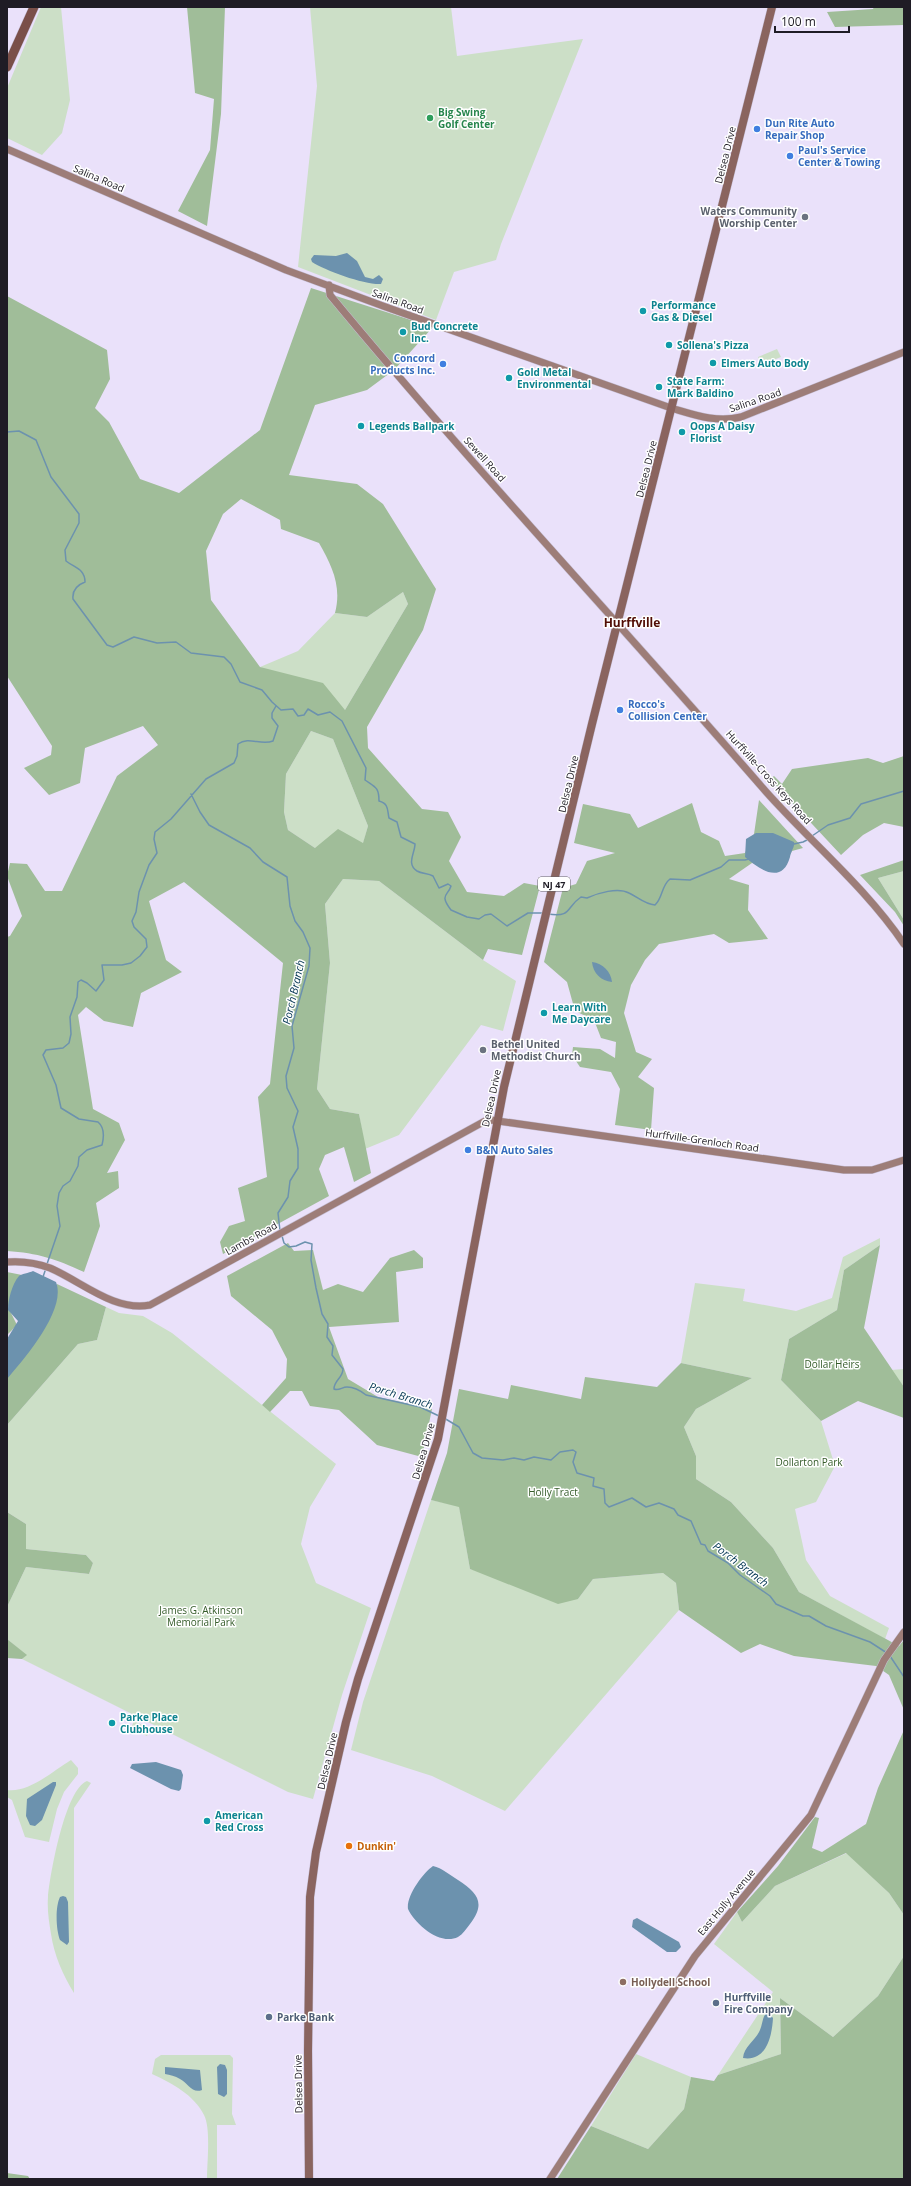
<svg xmlns="http://www.w3.org/2000/svg" width="911" height="2186" font-family="'Open Sans',sans-serif">
  <style>
    .green { fill: #ccdfc7 }
    .forest { fill: #a0bd99; fill-rule: evenodd }
    .water { fill: #6c92ae }
    .lines { fill: none; stroke-linecap: round; stroke-linejoin: round }
    .stream { stroke: #6c92ae; stroke-width: 1.5 }
    .secondary-casing { stroke: #c5bed4; stroke-width: 8 }
    .primary-casing { stroke: #c5bed4; stroke-width: 9 }
    .highway-casing { stroke: #c5bed4; stroke-width: 10 }
    .secondary { stroke: #9d7d78; stroke-width: 7 }
    .primary { stroke: #8a645f; stroke-width: 8 }
    .highway { stroke: #7a4f49; stroke-width: 9 }
    .leisure-dot { fill: #2e9e5b; stroke: #fff; stroke-width: 1.5 }
    .shop-dot { fill: #3f7fe0; stroke: #fff; stroke-width: 1.5 }
    .worship-dot { fill: #6b7280; stroke: #fff; stroke-width: 1.5 }
    .culture-dot { fill: #0f9aa8; stroke: #fff; stroke-width: 1.5 }
    .food-dot { fill: #e8710a; stroke: #fff; stroke-width: 1.5 }
    .education-dot { fill: #8d6e63; stroke: #fff; stroke-width: 1.5 }
    .service-dot { fill: #5c6f8a; stroke: #fff; stroke-width: 1.5 }
    .labels { text-anchor: middle; dominant-baseline: central; stroke-width: 3; stroke-linejoin: round; paint-order: stroke }
    .shield { fill: #fff; stroke: #626066; stroke-width: 1 }
    .shield-label { font-size: 9px; font-weight: bold; fill: #1f1c25 }
    .leisure-label { font-size: 10px; font-weight: bold; fill: #27864d; stroke: #fff; text-anchor: start }
    .shop-label { font-size: 10px; font-weight: bold; fill: #366cbe; stroke: #fff; text-anchor: start }
    .street-label { font-size: 10px; fill: #1f1c25; stroke: #fff }
    .worship-label { font-size: 10px; font-weight: bold; fill: #5b616d; stroke: #fff; text-anchor: end }
    .culture-label { font-size: 10px; font-weight: bold; fill: #0d838f; stroke: #fff; text-anchor: start }
    .park-label { font-size: 10px; fill: #345b29; stroke: #fff }
    .food-label { font-size: 10px; font-weight: bold; fill: #c56008; stroke: #fff; text-anchor: start }
    .education-label { font-size: 10px; font-weight: bold; fill: #785e54; stroke: #fff; text-anchor: start }
    .service-label { font-size: 10px; font-weight: bold; fill: #4e5e75; stroke: #fff; text-anchor: start }
    .water-label { font-size: 11px; font-style: italic; fill: #033653; stroke: #fff }
    .quarter-label { font-size: 12px; font-weight: bold; fill: #510d05; stroke: #fff }
  </style>
  <rect width="100%" height="100%" fill="#eae1fa"/>
  <path class="green" d="M41 7H61L70 100 62 133 42 155 7 138V88Z
    M310 7H451L457 56 583 39 501 244 496 260 454 272 436 320 298 267 317 86Z
    M777 349 781 357 761 365 758 357Z
    M403 592 408 604 345 710 260 667 298 651 335 613 367 617Z
    M311 731 333 739 368 826 363 844 315 848 288 830 284 812 286 774Z
    M904 871V920L878 878Z
    M343 879 379 881 483 960 516 981 503 1031 481 1025 399 1135 365 1149 359 1114 330 1109 317 1089 330 963 325 904Z
    M880 1238V1245L844 1270 837 1310 789 1339 781 1380 821 1421 835 1466 816 1502 795 1509 806 1560 830 1596 889 1628 885 1639 799 1592 773 1548 731 1502 696 1479V1456L684 1427 696 1409 752 1378 681 1363 695 1283 745 1289 743 1301 796 1311 832 1298 843 1257Z
    M106 1307 119 1313 143 1316 172 1333 336 1464 310 1507 301 1544 316 1583 371 1608 342 1695 313 1799 288 1792 22 1659 26 1655 7 1639V1607L26 1567 89 1574 93 1563 86 1555 26 1549V1524L7 1512V1425L78 1344 97 1340Z
    M904 1369V1387L891 1370Z
    M431 1500 459 1506 470 1569 578 1599 593 1579 663 1573 676 1583 679 1610 505 1811 432 1776 351 1750 363 1702Z
    M134 1721 150 1729 147 1736 131 1728Z
    M71 1760 78 1768V1774L64 1792 57 1809 49 1842 25 1837 12 1800 7 1797V1790C29 1793 53 1771 71 1760Z
    M87 1781 91 1783 74 1808V1993C63 1975 54 1955 51 1934 49 1922 47 1909 48 1897 50 1875 65 1789 87 1781Z
    M847 1853 889 1893 904 1915V1956L878 1996 833 2037 780 1998 781 2054 718 2075 773 1992 714 1944 737 1912 742 1922 775 1886Z
    M636 2054 691 2077 684 2109 648 2149 591 2126Z
    M161 2055H230L233 2058 232 2114 236 2125H217V2179H207C207 2163 211 2128 204 2115 194 2095 172 2083 152 2074L155 2059Z"/>
  <path class="forest" d="M187 7H225L221 114 207 226 178 211 210 150 214 99 195 93Z
    M874 7H904V25L835 27 827 12 873 9Z
    M311 288 433 327 394 370 367 390 315 405 289 475 357 484 383 504 436 589 423 630 367 727 368 748 422 809 448 812 461 837 449 861 467 892 504 896 524 883 540 886 522 955 488 949 483 960 379 881 343 879 325 904 330 963 317 1089 330 1109 359 1114 371 1173 354 1182 344 1147 325 1155 319 1169 329 1196 223 1254 220 1242 229 1226 245 1221 238 1188 267 1177 258 1097 270 1084 283 963 184 882 149 901 166 960 182 972 141 993 133 1027 104 1021 86 1007 78 1015 93 1109 119 1123 125 1140 107 1173 118 1171 119 1188 96 1203 100 1226 84 1272C56 1259 38 1253 7 1251V937L10 936 22 916 7 876 10 863 27 864 45 891H62L117 776 158 745 143 726 85 748 80 783 49 795 24 768 51 755 52 746 7 676V296L107 350 110 379 95 408 109 422 140 479 179 493 260 430ZM241 499 280 520 281 529 319 543C332 566 342 586 335 613L367 617 403 592 408 604 345 710 323 683 260 667 211 600 206 551 223 514ZM311 731 333 739 368 826 363 843 338 829 315 848 288 830 284 812 286 774Z
    M904 756V827L884 823 863 835 841 855 770 779 774 776 782 784 792 769 868 758 883 763Z
    M759 800 803 848 792 851 782 870 752 863 729 879 749 885 748 910 768 939 729 943 714 934 659 944 645 960 631 985 624 1013 636 1052 652 1059 638 1077 654 1088 651 1130 615 1125 620 1089 611 1072 580 1067 572 1055 573 1047 600 1049 615 1058 616 1042 601 1038 594 1020 575 1011 567 982 544 962 563 888 576 884 587 861 615 853 574 843 583 804 630 814 638 828 692 803 701 832 719 841 725 856 745 853 754 834Z
    M904 860V871L878 878 904 920V926L895 912 860 875Z
    M288 1243 294 1251 313 1250 323 1290 338 1284 363 1292 390 1258 414 1250 423 1258V1268L396 1272 399 1322 329 1327 348 1379 378 1397 432 1409 422 1457 377 1445 339 1410 310 1406 302 1391H290L270 1412 262 1405 286 1378 287 1359 272 1330 231 1296 227 1276Z
    M880 1245 864 1328 904 1387V1418L858 1401 821 1421 781 1380 789 1339 837 1310 844 1270Z
    M7 1272 27 1276 8 1307 17 1325 7 1335Z
    M57 1284 106 1307 97 1340 78 1344 7 1425V1355Z
    M681 1363 752 1378 696 1409 684 1427 696 1456V1479L731 1502 773 1548 799 1592 899 1646 904 1640V1710L889 1675 876 1666 794 1656 760 1644 741 1653 679 1610 676 1583 663 1573 593 1579 578 1599 558 1604 470 1569 459 1507 431 1500 447 1453 459 1389 508 1399 511 1385 581 1399 585 1377 657 1387Z
    M7 1512 26 1524V1549L86 1555 93 1563 89 1574 26 1567 7 1607Z
    M7 1639 27 1655 22 1659 7 1658Z
    M904 1730V1915L889 1893 846 1853 775 1886 742 1922 737 1912 778 1866 815 1817 819 1818 812 1848 822 1852 866 1824 878 1788Z
    M904 1956V2179H557L591 2126 648 2149 684 2109 691 2077 714 2081 718 2075 781 2054 780 1998 833 2037 878 1996Z
    M7 2173 28 2176 30 2179H7Z"/>
  <path class="water" d="M347 253 357 261 365 277 373 279 379 275 383 279 381 284C365 285 326 271 312 262L311 259 314 255 336 256Z
    M756 833H773L794 842C795 847 791 851 790 857 782 885 760 870 745 857L746 839Z
    M592 962C603 963 611 972 612 982 601 981 593 973 592 962Z
    M33 1271 56 1282C67 1310 24 1359 7 1379V1339L18 1321 8 1310C8 1300 12 1284 19 1276 21 1274 29 1273 33 1271Z
    M156 1762 181 1770 183 1775 181 1789 179 1791 171 1789 130 1768 132 1764Z
    M53 1782H56V1785L42 1820 35 1826 30 1825 26 1816 27 1799Z
    M433 1866C442 1868 450 1875 458 1880 478 1893 486 1903 470 1924 466 1929 463 1934 458 1937 440 1946 415 1924 408 1909 406 1896 423 1873 433 1866Z
    M63 1896 66 1897 68 1902 69 1942 67 1945 60 1940C56 1930 55 1907 60 1897Z
    M637 1918 679 1942 681 1947 676 1952H667L632 1927 633 1920Z
    M768 2012 773 2018C772 2035 767 2062 743 2058 744 2046 756 2040 760 2030 763 2023 762 2016 768 2012Z
    M220 2064 225 2065 227 2070V2094L224 2097 218 2094 217 2067Z
    M165 2067 200 2070 202 2090C192 2094 188 2083 180 2079 175 2076 170 2075 165 2074Z"/>
  <g class="lines">
    <path class="stream" d="M7 432 19 431 36 440 51 477 79 514V523L65 550 66 561C75 568 85 569 85 582 77 585 72 590 73 599L107 645 113 647 134 637 157 643 176 642 191 653 224 657 231 664 240 682 262 690 272 702 281 710 293 709 298 716 304 715 308 709 318 715 330 712 342 721 366 768 365 780C375 787 379 787 379 801 389 804 387 809 389 818L397 822 401 837 415 844C415 853 406 864 417 871 422 874 428 873 433 876L439 888 448 884 451 886C448 896 439 894 451 910L467 917 479 919 485 915 491 914 507 926 528 913H542
      M191 794 200 812 209 825 250 848 263 862 287 877 290 906 295 921 303 932 310 948 309 966 292 1026 294 1048 286 1076 287 1088 298 1111 293 1127 298 1149V1168L290 1181 288 1197 278 1213 280 1231
      M812 836 828 825 850 818 861 804 904 791
      M794 844 803 842 809 839
      M548 914C572 918 566 907 581 897L587 898C598 893 618 887 629 893 638 897 644 904 655 905 663 898 661 886 670 879L690 880 721 867 729 860H745L749 859
      M282 1236 284 1243 289 1247 296 1246 305 1242 312 1244 311 1260 316 1288 322 1314 328 1324 327 1337 333 1346 332 1355 343 1369C343 1378 334 1380 334 1389 339 1391 342 1387 347 1387 354 1387 361 1391 366 1395L420 1407 439 1416
      M47 1264 60 1226 57 1206 59 1193 63 1186 70 1181 78 1166 79 1157 87 1150 102 1145C104 1137 104 1127 98 1122L79 1119 61 1108 56 1085 43 1055 46 1050 63 1048 69 1043 71 1034 70 1017 77 997 78 982 81 980 87 983 96 991 104 980 102 965H122L131 963 140 956 147 947 146 939 134 927 132 921 136 912 139 892 149 865 157 853 154 839 155 832 171 819 206 779 234 763 237 756 238 744C249 736 261 746 273 741L278 726 272 718V713L276 706
      M43 1277 45 1271
      M444 1418 459 1427 473 1453 482 1458 503 1460 514 1458 524 1460 534 1457 551 1460 560 1452 573 1450 576 1452 573 1462 577 1473 594 1478 593 1486 604 1489 605 1503 609 1507 632 1498 646 1507 659 1503 674 1509 678 1515 691 1521 701 1544 705 1545 708 1551 728 1563 740 1575 770 1596 776 1604 803 1616H809L826 1626 870 1642 887 1653
      M890 1656 904 1677"/>
    <g class="secondary-casing">
      <path id="secondary" d="M7 149 286 270 383 306 671 408C695 415 716 423 741 417L904 352
        M329 285 330 295C469 463 618 621 761 786 807 839 864 885 904 944
        M7 1262C21 1261 37 1263 50 1268 81 1281 114 1312 150 1305L485 1121 491 1120 844 1170H872L904 1160
        M550 2179 695 1956 811 1815 884 1660 904 1632"/>
    </g>
    <g class="primary-casing">
      <path id="primary" d="M309 2179 308 2051 310 1897 316 1852 346 1722 358 1679 438 1439 504 1087 592 724 772 7"/>
    </g>
    <g class="highway-casing">
      <path id="highway" d="M7 67 34 7"/>
    </g>
    <use href="#secondary" class="secondary"/>
    <use href="#primary" class="primary"/>
    <use href="#highway" class="highway"/>
  </g>
  <circle class="leisure-dot" cx="430" cy="118" r="4"/>
  <g class="shop-dot">
    <circle cx="757" cy="129" r="4"/>
    <circle cx="790" cy="156" r="4"/>
    <circle cx="443" cy="364" r="4"/>
    <circle cx="620" cy="710" r="4"/>
    <circle cx="468" cy="1150" r="4"/>
  </g>
  <g class="worship-dot">
    <circle cx="805" cy="217" r="4"/>
    <circle cx="483" cy="1050" r="4"/>
  </g>
  <g class="culture-dot">
    <circle cx="643" cy="311" r="4"/>
    <circle cx="403" cy="332" r="4"/>
    <circle cx="669" cy="345" r="4"/>
    <circle cx="713" cy="363" r="4"/>
    <circle cx="509" cy="378" r="4"/>
    <circle cx="659" cy="387" r="4"/>
    <circle cx="361" cy="426" r="4"/>
    <circle cx="682" cy="432" r="4"/>
    <circle cx="544" cy="1013" r="4"/>
    <circle cx="112" cy="1723" r="4"/>
    <circle cx="207" cy="1821" r="4"/>
  </g>
  <circle class="food-dot" cx="349" cy="1846" r="4"/>
  <circle class="education-dot" cx="623" cy="1982" r="4"/>
  <g class="service-dot">
    <circle cx="716" cy="2003" r="4"/>
    <circle cx="269" cy="2017" r="4"/>
  </g>
  <g class="labels">
    <rect class="shield" x="538" y="877" width="32" height="14" rx="3"/>
    <g class="shield-label">
      <text x="554" y="884">NJ 47</text>
    </g>
    <g class="leisure-label">
      <text x="438" y="112">Big Swing<tspan x="438" dy="12">Golf Center</tspan></text>
    </g>
    <g class="shop-label">
      <text x="765" y="123">Dun Rite Auto<tspan x="765" dy="12">Repair Shop</tspan></text>
      <text x="798" y="150">Paul's Service<tspan x="798" dy="12">Center &amp; Towing</tspan></text>
      <text x="435" y="358" text-anchor="end">Concord<tspan x="435" dy="12">Products Inc.</tspan></text>
      <text x="628" y="704">Rocco's<tspan x="628" dy="12">Collision Center</tspan></text>
      <text x="476" y="1150">B&amp;N Auto Sales</text>
    </g>
    <g class="street-label">
      <text transform="translate(725 155) rotate(-76)">Delsea Drive</text>
      <text transform="translate(99 178) rotate(23)">Salina Road</text>
      <text transform="translate(398 301) rotate(20)">Salina Road</text>
      <text transform="translate(755 400) rotate(-19)">Salina Road</text>
      <text transform="translate(485 459) rotate(48)">Sewell Road</text>
      <text transform="translate(646 469) rotate(-76)">Delsea Drive</text>
      <text transform="translate(769 777) rotate(48)">Hurffville-Cross Keys Road</text>
      <text transform="translate(568 784) rotate(-77)">Delsea Drive</text>
      <text transform="translate(491 1098) rotate(-78)">Delsea Drive</text>
      <text transform="translate(702 1140) rotate(8)">Hurffville-Grenloch Road</text>
      <text transform="translate(251 1238) rotate(-29)">Lambs Road</text>
      <text transform="translate(423 1451) rotate(-74)">Delsea Drive</text>
      <text transform="translate(327 1761) rotate(-77)">Delsea Drive</text>
      <text transform="translate(726 1902) rotate(-50)">East Holly Avenue</text>
      <text transform="translate(298 2084) rotate(-91)">Delsea Drive</text>
    </g>
    <g class="worship-label">
      <text x="797" y="211">Waters Community<tspan x="797" dy="12">Worship Center</tspan></text>
      <text x="491" y="1044" text-anchor="start">Bethel United<tspan x="491" dy="12">Methodist Church</tspan></text>
    </g>
    <g class="culture-label">
      <text x="651" y="305">Performance<tspan x="651" dy="12">Gas &amp; Diesel</tspan></text>
      <text x="411" y="326">Bud Concrete<tspan x="411" dy="12">Inc.</tspan></text>
      <text x="677" y="345">Sollena's Pizza</text>
      <text x="721" y="363">Elmers Auto Body</text>
      <text x="517" y="372">Gold Metal<tspan x="517" dy="12">Environmental</tspan></text>
      <text x="667" y="381">State Farm:<tspan x="667" dy="12">Mark Baldino</tspan></text>
      <text x="369" y="426">Legends Ballpark</text>
      <text x="690" y="426">Oops A Daisy<tspan x="690" dy="12">Florist</tspan></text>
      <text x="552" y="1007">Learn With<tspan x="552" dy="12">Me Daycare</tspan></text>
      <text x="120" y="1717">Parke Place<tspan x="120" dy="12">Clubhouse</tspan></text>
      <text x="215" y="1815">American<tspan x="215" dy="12">Red Cross</tspan></text>
    </g>
    <g class="park-label">
      <text x="832" y="1364">Dollar Heirs</text>
      <text x="809" y="1462">Dollarton Park</text>
      <text x="553" y="1492">Holly Tract</text>
      <text x="201" y="1610">James G. Atkinson<tspan x="201" dy="12">Memorial Park</tspan></text>
    </g>
    <g class="food-label">
      <text x="357" y="1846">Dunkin'</text>
    </g>
    <g class="education-label">
      <text x="631" y="1982">Hollydell School</text>
    </g>
    <g class="service-label">
      <text x="724" y="1997">Hurffville<tspan x="724" dy="12">Fire Company</tspan></text>
      <text x="277" y="2017">Parke Bank</text>
    </g>
    <g class="water-label">
      <text transform="translate(293 992) rotate(-77)">Porch Branch</text>
      <text transform="translate(401 1395) rotate(17)">Porch Branch</text>
      <text transform="translate(741 1564) rotate(37)">Porch Branch</text>
    </g>
    <g class="quarter-label">
      <text x="632" y="622">Hurffville</text>
    </g>
  </g>
  <rect width="911" height="2186" fill="none" stroke="#1f1c25" stroke-width="16"/>
  <path d="M775 26v6h74v-6" fill="none" stroke="#1f1c25" stroke-width="2"/>
  <text x="781" y="26" font-size="12" fill="#1f1c25" stroke="#ffffff" stroke-width="3" paint-order="stroke">100 m</text>
</svg>
